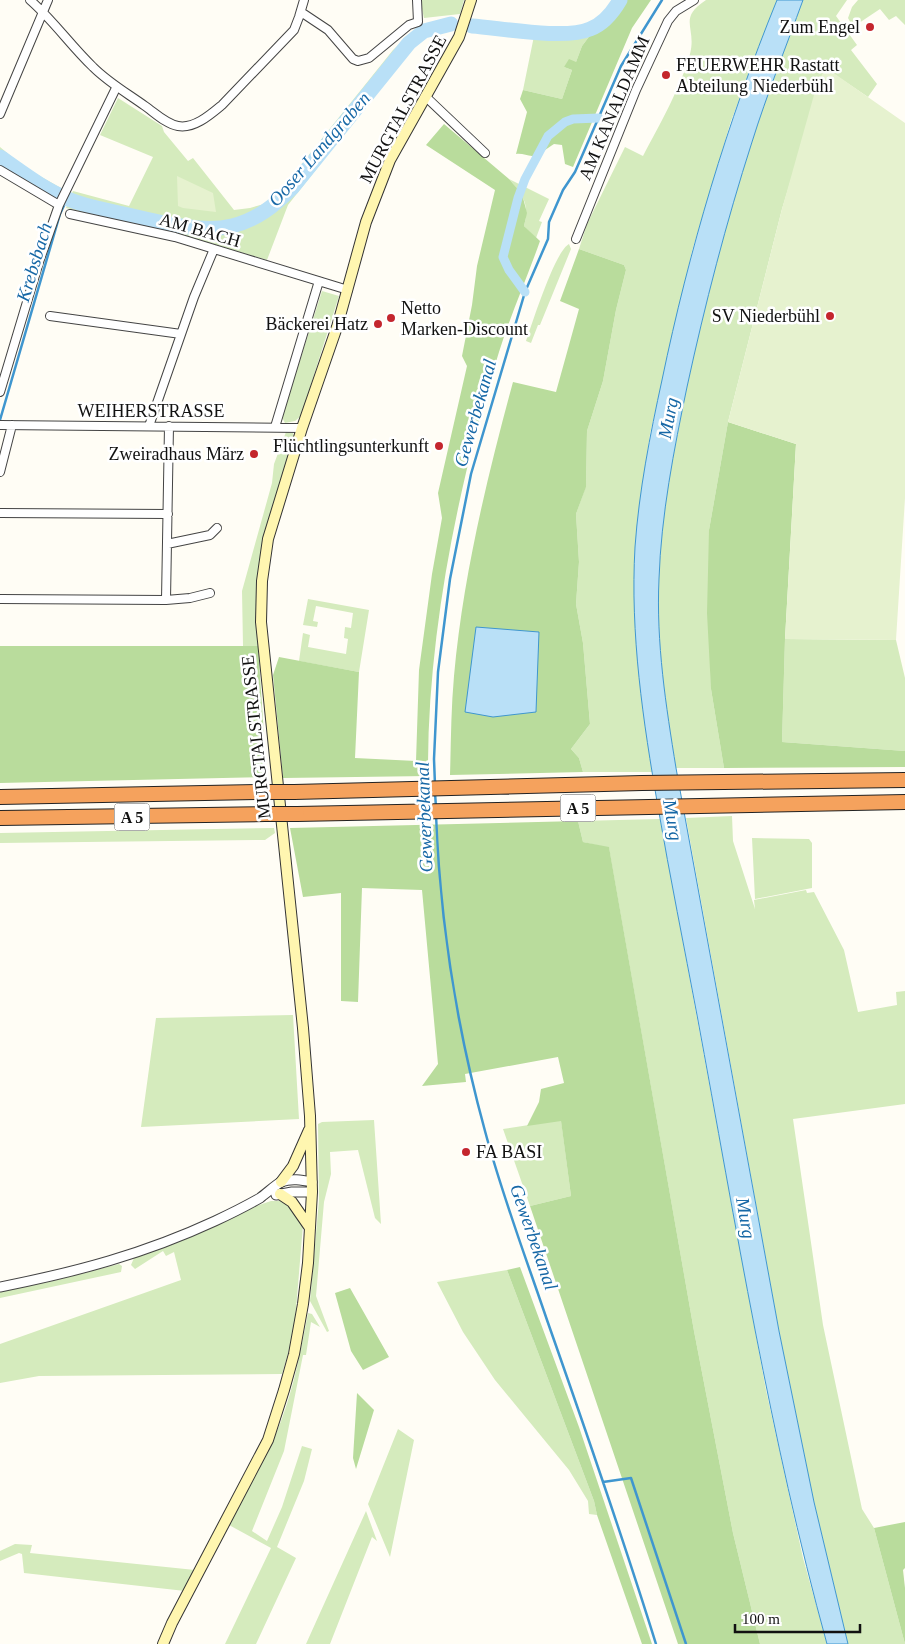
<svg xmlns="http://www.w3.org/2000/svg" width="905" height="1644" font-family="'Times New Roman',serif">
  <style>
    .green { fill: #d5ebbd }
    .forest { fill: #b9dc9c }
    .pitch { fill: #e6f2cf }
    .water { fill: #b9e0f7; stroke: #3f96cf }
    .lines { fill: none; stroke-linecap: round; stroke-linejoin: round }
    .stream { stroke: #3f96cf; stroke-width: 2.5 }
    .canal { stroke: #b9e0f7; stroke-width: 9 }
    .river { stroke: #b9e0f7; stroke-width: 15 }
    .minor-casing { stroke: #444; stroke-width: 10 }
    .tertiary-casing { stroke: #444; stroke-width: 11 }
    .secondary-casing { stroke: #333; stroke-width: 12 }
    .motorway-casing { stroke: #222; stroke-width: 16 }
    .minor { stroke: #fff; stroke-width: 8 }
    .tertiary { stroke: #fff; stroke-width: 9 }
    .secondary { stroke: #fff6b0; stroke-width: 10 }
    .motorway { stroke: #f5a25d; stroke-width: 14 }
    .motorway-bridge-casing { stroke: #222; stroke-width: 16; stroke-linecap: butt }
    .motorway-bridge { stroke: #f5a25d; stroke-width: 14 }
    .poi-dot { fill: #c4262e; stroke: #fff; stroke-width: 2 }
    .labels { text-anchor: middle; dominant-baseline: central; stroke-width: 5; stroke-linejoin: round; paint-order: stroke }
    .shield { fill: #fff; stroke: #585858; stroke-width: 1 }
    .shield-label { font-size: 16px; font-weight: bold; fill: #111 }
    .poi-label { font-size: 18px; fill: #111; stroke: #fff; text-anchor: end }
    .street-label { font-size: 18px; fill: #111; stroke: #fff }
    .water-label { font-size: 19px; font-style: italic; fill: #1768a6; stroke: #fff }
  </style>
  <rect width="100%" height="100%" fill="#fffdf5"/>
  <path class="green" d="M420 0H464L460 14 424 18Z
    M706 0H777L731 121 692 251 650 434 639 508 635 547 634 586 636 642 641 693 652 772H583L579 758 571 749 590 724 583 643 576 604 579 562 576 514 586 486 587 431 603 381 616 310 626 270 624 265 579 249 587 224 625 147 643 156C659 126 681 87 690 54 697 27 677 19 706 0Z
    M803 0H847L836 16 857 45 851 50 877 84 868 97 825 68 782 209 728 422 709 530 711 689 724 768H676C666 706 656 643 659 579 661 515 674 450 687 387 705 304 726 223 752 142 767 94 786 47 803 0Z
    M858 0H905V25L896 16 889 20 880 9 853 27 848 18 852 7Z
    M422 26 397 52 289 186C281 195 272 206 261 212 211 240 122 211 70 197L73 191 129 206 153 157 100 135 118 98 162 126 164 132 188 161 193 158 234 210 250 208 271 202 393 50 418 27Z
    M591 34 582 46 576 62 564 67 572 70 562 99 523 90 534 36 577 37Z
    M0 147 24 167 61 188 56 198 0 165Z
    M315 165 318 167 288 205 267 260 176 233 66 208 68 204H72C114 217 178 234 222 231 241 230 263 220 278 209 293 198 304 180 315 165Z
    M509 179 549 199 539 221 542 222 536 238 524 226C530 204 523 195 509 179Z
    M569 244 571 249 540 325H538L531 343 526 341C532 324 555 251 569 244Z
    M322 291 339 296 301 416 295 421 285 423 282 417Z
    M286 432 293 433 294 437 257 612 258 646H243L242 591 272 483 274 464Z
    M308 599 369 610 359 672 299 661 303 633 310 635 308 647 346 654 348 639 344 638 345 627 351 628 353 613 316 606 313 621 318 622 317 627 303 625Z
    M785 639 896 640 905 678V751L782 742Z
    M732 816 733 841 755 909 754 900 806 890 807 893 814 892 844 950 858 1012 897 1005 896 992 905 991V1104L793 1119 823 1325 862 1509 874 1528 905 1644H848L814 1502 779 1331 686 818Z
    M660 819 766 1390 803 1558 827 1644H760L733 1533 694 1331 609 848 583 842 578 821Z
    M274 828 275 833 265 840 0 843V833Z
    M752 838 809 839 812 843V888L755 899Z
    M293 1015 299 1119 141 1127 156 1018Z
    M374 1120 381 1224 375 1218 358 1150 330 1152 331 1174 324 1202 316 1296 329 1331 327 1332 310 1301 319 1200 318 1124 322 1122Z
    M561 1120 571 1196 530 1206 503 1129Z
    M271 1201H281L292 1208 303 1225 294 1333 282 1374 39 1376 0 1383V1344L181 1280 174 1252 166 1256 163 1251 135 1269 131 1265 134 1258 185 1238 253 1207Z
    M119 1264 122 1266 121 1272 0 1298V1291L53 1281Z
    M507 1270 594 1501 597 1515 589 1514 588 1501 569 1470 495 1380 463 1332 437 1282Z
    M308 1313 312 1314 320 1327 311 1322 306 1355H303L284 1451 252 1531 267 1541 282 1507 302 1446 312 1449 304 1481 277 1547 296 1558 256 1644H225L271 1548 229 1525C247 1491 267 1457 281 1421 294 1387 301 1349 308 1313Z
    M398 1429 414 1440 390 1557 368 1504Z
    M366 1511 377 1541 372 1537 330 1644H306Z
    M15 1544 32 1545 30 1553 195 1570 185 1591 24 1573 22 1554 19 1553 0 1561V1551Z"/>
  <path class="forest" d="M624 0H651L632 28 573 167 565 164 562 145 554 144C548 147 540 156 532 156 527 156 522 153 516 154L527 112 520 99 523 90 562 99 572 70 564 67 569 59 576 62 582 46 591 34 601 28 610 19Z
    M444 124 509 179 522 194 527 213 524 226 540 241C527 278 511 314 499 352 458 485 427 635 428 776L283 778 273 675 279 657 359 672 355 758 416 761 419 670 432 574 442 518 438 493 467 366 462 356 472 305 477 266 495 190 426 145Z
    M579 249 624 265 626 270 616 310 603 381 587 431 586 487 576 514 579 562 576 604 583 643 590 724 571 749 579 758 583 772 450 775C451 742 451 709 454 676 463 576 487 478 513 382L556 392 579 309 560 301Z
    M728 422 796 444 785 639 782 742 905 751V767L724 768 711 689 707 613 709 530Z
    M0 646H258L264 735 262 777 0 783Z
    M578 821 583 842 609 847 694 1331 733 1533 760 1644H678L530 1206 571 1196 561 1121 527 1126 539 1102 541 1089 564 1083 558 1057 465 1074 466 1082 422 1086 438 1064 422 890 362 888 358 1002 341 1001V893L303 897 290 828Z
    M520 1267 579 1427 652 1644H642L597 1515 594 1501 507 1270Z
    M350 1288 389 1357 363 1370 351 1351 335 1293Z
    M357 1393 374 1410 356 1469 353 1458Z
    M905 1522V1568L903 1570 905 1588V1644L874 1528Z"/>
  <path class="pitch" d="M825 67 905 123V498L896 640 785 639 796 444 728 422 782 209 814 95Z
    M177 176 213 193 216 212 183 208 178 206Z"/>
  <path class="water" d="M777 0H803C786 47 767 94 752 142 726 223 705 304 687 387 674 449 661 516 659 579 656 643 666 706 676 768L779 1331 814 1502 848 1644H827C770 1438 736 1225 697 1015 684 946 670 877 658 807 643 721 630 634 635 547 639 491 650 435 662 380 689 250 727 123 777 0Z
    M476 627 539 632 536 712 493 717 465 712Z"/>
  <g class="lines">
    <path class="stream" d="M0 420 60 214 67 199
      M435 785 434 759 438 672 450 579 471 474 525 292 548 239 549 222 563 190 575 172 621 66 662 0
      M435 793 436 807
      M436 815C440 921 457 1029 485 1131 502 1195 526 1258 547 1320 585 1428 622 1535 656 1644
      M603 1482 631 1478 686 1644"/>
    <path class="canal" d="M525 292 509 270 503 257 518 198 525 179 548 136 565 122 573 119 599 118"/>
    <path class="river" d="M472 26C501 28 565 40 590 29 604 24 613 12 620 0
      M0 157C22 172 43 189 68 199 84 206 102 209 119 213 153 220 198 234 232 226 257 220 275 205 292 188L409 43 424 31 451 24"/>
    <g class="minor-casing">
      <path id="minor" d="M30 0C53 20 71 46 93 67 109 83 127 93 145 106 155 113 166 124 178 126 194 129 210 115 222 105L294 30 299 17 304 0
        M301 12 328 30 353 59 358 61 369 58 409 25 418 22 417 0
        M425 96 485 153
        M0 114 48 0
        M0 170 59 205
        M70 214 175 237 348 290
        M576 239 636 90 668 21 676 11 694 0
        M50 316 181 334
        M0 392 39 262 59 205 116 88
        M0 425 302 428
        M149 426 194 297 214 249
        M275 427 319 281
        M0 472 12 425
        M0 513 168 514
        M167 544 210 535 217 528
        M0 599 166 600 190 598 210 593
        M166 600 169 426"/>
    </g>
    <g class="tertiary-casing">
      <path id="tertiary" d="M276 1195 292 1192H312
        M0 1287C76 1272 144 1254 215 1221 230 1214 246 1206 260 1198 267 1193 274 1186 281 1182 291 1178 302 1180 312 1182"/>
    </g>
    <g class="secondary-casing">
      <path id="secondary" d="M281 1182 293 1166 309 1130
        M280 1194 292 1202 310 1228
        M163 1644 172 1623 268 1440 284 1390 294 1354 303 1304 308 1263 312 1192 310 1116 303 1028 261 622 262 581 268 539 302 428 337 327 366 222 390 160 459 37 471 0"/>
    </g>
    <g class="motorway-casing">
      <path id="motorway" d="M294 792 642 783 905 780
        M0 797 261 792
        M297 814 905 802
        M0 818 265 814"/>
    </g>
    <use href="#minor" class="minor"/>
    <use href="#tertiary" class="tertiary"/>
    <use href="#secondary" class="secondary"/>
    <use href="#motorway" class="motorway"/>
    <g class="motorway-bridge-casing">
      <path id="motorway-bridge" d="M261 792H294
        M265 814H297"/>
    </g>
    <use href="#motorway-bridge" class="motorway-bridge"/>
  </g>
  <g class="poi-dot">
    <circle cx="870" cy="27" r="5"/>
    <circle cx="666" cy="75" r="5"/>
    <circle cx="830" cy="316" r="5"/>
    <circle cx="391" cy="318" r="5"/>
    <circle cx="378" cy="324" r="5"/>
    <circle cx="439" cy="446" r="5"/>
    <circle cx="254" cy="454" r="5"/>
    <circle cx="466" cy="1152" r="5"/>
  </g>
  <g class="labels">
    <g class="shield">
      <rect x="560.5" y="794.5" width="35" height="27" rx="4"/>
      <rect x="114.5" y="803.5" width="35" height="27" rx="4"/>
    </g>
    <g class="shield-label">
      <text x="578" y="808">A 5</text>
      <text x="132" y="817">A 5</text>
    </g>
    <g class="poi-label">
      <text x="860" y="27">Zum Engel</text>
      <text x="676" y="65" text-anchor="start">FEUERWEHR Rastatt<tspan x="676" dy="21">Abteilung Niederbühl</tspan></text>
      <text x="401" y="308" text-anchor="start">Netto<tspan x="401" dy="21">Marken-Discount</tspan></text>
      <text x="820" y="316">SV Niederbühl</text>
      <text x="368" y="324">Bäckerei Hatz</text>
      <text x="429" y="446">Flüchtlingsunterkunft</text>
      <text x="244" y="454">Zweiradhaus März</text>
      <text x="476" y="1152" text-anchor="start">FA BASI</text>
    </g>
    <g class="street-label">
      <text transform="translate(614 108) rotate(-67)">AM KANALDAMM</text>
      <text transform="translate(403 109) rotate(-62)">MURGTALSTRASSE</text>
      <text transform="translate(200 230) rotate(16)">AM BACH</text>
      <text x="151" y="411">WEIHERSTRASSE</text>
      <text transform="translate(256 737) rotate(-96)">MURGTALSTRASSE</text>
    </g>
    <g class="water-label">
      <text transform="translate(319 149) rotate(-49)">Ooser Landgraben</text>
      <text transform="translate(34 262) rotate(-73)">Krebsbach</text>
      <text transform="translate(475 413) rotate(-74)">Gewerbekanal</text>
      <text transform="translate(668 418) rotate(-79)">Murg</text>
      <text transform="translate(424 817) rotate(-92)">Gewerbekanal</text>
      <text transform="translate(673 820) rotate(80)">Murg</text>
      <text transform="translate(746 1218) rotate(80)">Murg</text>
      <text transform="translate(534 1237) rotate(71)">Gewerbekanal</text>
    </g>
  </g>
  <path d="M735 1624v8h125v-8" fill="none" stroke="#111111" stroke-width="2.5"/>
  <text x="742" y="1624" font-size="15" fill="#111111" stroke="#ffffff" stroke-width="4" paint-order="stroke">100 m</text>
</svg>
